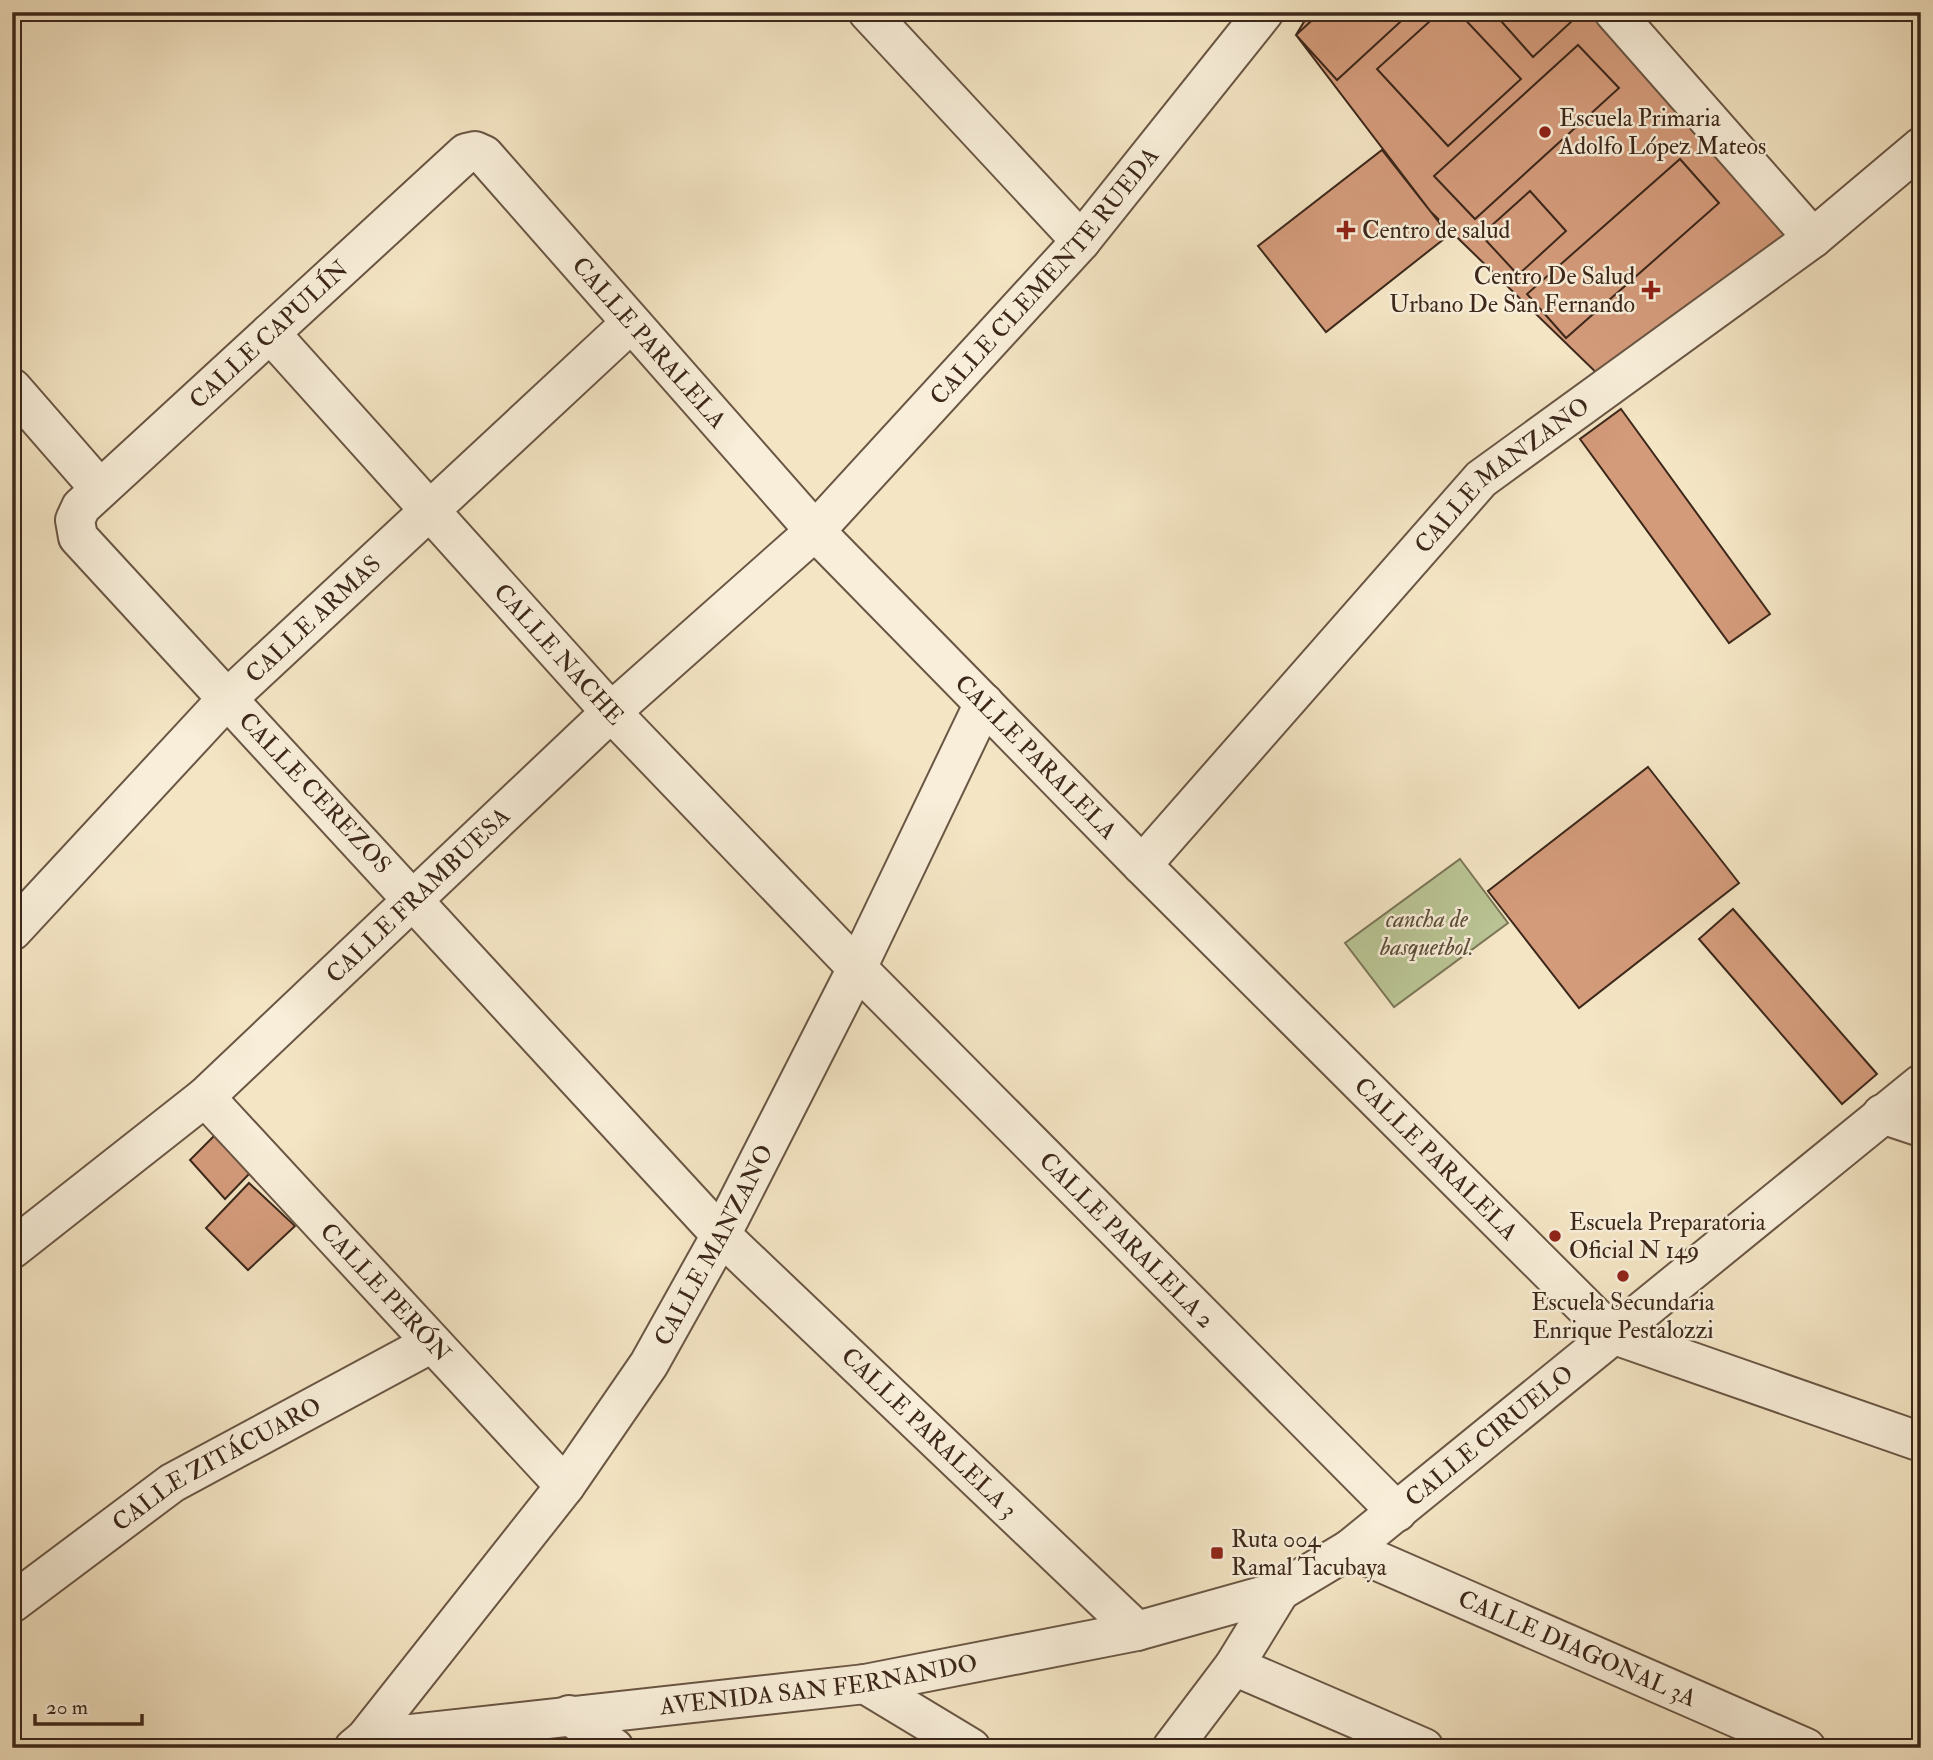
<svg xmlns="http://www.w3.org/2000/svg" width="1933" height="1760" font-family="'IM FELL Double Pica',serif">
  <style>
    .green { fill: #bac595; stroke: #7b7658; stroke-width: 2 }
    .building { fill: #d49b7b; stroke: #3c271a; stroke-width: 2 }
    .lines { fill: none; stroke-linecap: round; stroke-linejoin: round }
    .minor-casing { stroke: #6a5644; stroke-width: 42 }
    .minor { stroke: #f8eed9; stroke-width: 38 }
    .poi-dot { fill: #8f2418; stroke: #f8eed9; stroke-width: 2.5 }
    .labels { text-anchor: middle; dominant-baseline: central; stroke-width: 5; stroke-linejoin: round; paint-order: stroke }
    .poi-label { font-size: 24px; fill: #3c271a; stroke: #f8eed9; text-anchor: start }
    .street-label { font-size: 24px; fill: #3c271a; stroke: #f8eed9 }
    .park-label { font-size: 24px; font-style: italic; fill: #5c4e39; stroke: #f8eed9 }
  </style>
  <rect width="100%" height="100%" fill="#f4e5c4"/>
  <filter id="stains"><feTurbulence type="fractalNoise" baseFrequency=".00286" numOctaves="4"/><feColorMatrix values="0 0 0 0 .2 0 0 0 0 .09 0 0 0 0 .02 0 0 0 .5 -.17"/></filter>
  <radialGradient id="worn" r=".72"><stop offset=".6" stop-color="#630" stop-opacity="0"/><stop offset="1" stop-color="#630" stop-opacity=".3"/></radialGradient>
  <path class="green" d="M1460 859 1508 923 1394 1007 1345 943Z"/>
  <path class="building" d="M1310 12H1609L1813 238 1610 386 1431 212 1296 35Z
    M1321 12H1411L1337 80 1296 35Z
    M1440 12H1458L1521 79 1448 146 1377 69Z
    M1493 12H1562L1571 22 1533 57Z
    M1578 45 1619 88 1475 219 1434 176Z
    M1382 150 1449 235 1326 332 1258 246Z
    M1680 159 1719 203 1566 338 1527 294Z
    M1530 191 1566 231 1518 275 1481 235Z
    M1621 409 1770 614 1729 643 1580 439Z
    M1648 767 1739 883 1579 1008 1488 891Z
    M1733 909 1877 1074 1842 1104 1699 939Z
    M214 1136 250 1173 225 1199 190 1160Z
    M249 1183 295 1226 248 1270 206 1228Z"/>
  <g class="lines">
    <g class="minor-casing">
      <g id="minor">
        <path d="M868 12 1081 241"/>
        <path d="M1614 12 1813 238"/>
        <path id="s1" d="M270 333 611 712 857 968 1397 1512"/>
        <path d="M12 388 100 489"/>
        <path id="s2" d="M1142 865 1481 479 1813 238 1921 147"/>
        <path id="s3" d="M12 931 227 699 631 323"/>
        <path id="s4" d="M205 1097 565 1486"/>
        <path d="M1882 1114 1921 1127"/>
        <path id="s5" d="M12 1249 205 1097 611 712 815 531 1081 241 1264 12"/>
        <path id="s6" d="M1350 1549 1806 1748"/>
        <path id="s7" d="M12 1603 172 1483 432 1343"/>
        <path id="s8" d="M1137 1631 721 1235 78 537 75 520 81 507 466 153 475 151 484 155 815 531 1142 865 1612 1334 1921 1442"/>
        <path d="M1234 1666 1424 1748"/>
        <path d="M865 1684 971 1748"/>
        <path d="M569 1715 614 1748"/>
        <path id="s9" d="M365 1739 565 1486 649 1364 721 1235 857 968 984 703"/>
        <path id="s10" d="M354 1748 365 1739 865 1684 1137 1631 1280 1591 1350 1549 1921 1084"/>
        <path d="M1172 1748 1234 1666 1280 1591"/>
      </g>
    </g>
    <use href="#minor" class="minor"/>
  </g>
  <g class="poi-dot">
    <circle cx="1545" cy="132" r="7"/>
    <path d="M1342.5 219.5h7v7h7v7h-7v7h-7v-7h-7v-7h7z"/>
    <path d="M1647.5 279.5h7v7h7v7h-7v7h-7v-7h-7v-7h7z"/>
    <circle cx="1555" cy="1236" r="7"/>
    <circle cx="1623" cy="1276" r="7"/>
    <rect x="1210" y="1546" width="14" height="14" rx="3.5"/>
  </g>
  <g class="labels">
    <g class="poi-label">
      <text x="1559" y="118">Escuela Primaria<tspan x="1559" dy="28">Adolfo López Mateos</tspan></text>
      <text x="1362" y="230">Centro de salud</text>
      <text x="1635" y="276" text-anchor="end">Centro De Salud<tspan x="1635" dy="28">Urbano De San Fernando</tspan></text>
      <text x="1569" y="1222">Escuela Preparatoria<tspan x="1569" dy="28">Oficial N 149</tspan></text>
      <text x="1623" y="1302" text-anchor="middle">Escuela Secundaria<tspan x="1623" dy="28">Enrique Pestalozzi</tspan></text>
      <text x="1231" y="1539">Ruta 004<tspan x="1231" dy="28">Ramal Tacubaya</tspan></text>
    </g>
    <g class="street-label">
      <text stroke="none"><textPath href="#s5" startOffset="1421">CALLE CLEMENTE RUEDA</textPath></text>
      <text stroke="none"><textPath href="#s8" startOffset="1810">CALLE CAPULÍN</textPath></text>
      <text stroke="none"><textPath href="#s8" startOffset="2347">CALLE PARALELA</textPath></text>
      <text stroke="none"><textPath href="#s2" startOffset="532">CALLE MANZANO</textPath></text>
      <text stroke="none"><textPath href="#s3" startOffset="434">CALLE ARMAS</textPath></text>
      <text stroke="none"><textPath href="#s1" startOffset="432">CALLE NACHE</textPath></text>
      <text stroke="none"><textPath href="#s8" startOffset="2914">CALLE PARALELA</textPath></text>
      <text transform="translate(315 793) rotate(47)">CALLE CEREZOS</text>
      <text stroke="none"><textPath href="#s5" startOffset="539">CALLE FRAMBUESA</textPath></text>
      <text stroke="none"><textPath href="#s8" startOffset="3481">CALLE PARALELA</textPath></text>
      <text stroke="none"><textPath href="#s1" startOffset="1248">CALLE PARALELA 2</textPath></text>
      <text stroke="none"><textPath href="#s9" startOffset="606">CALLE MANZANO</textPath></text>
      <text stroke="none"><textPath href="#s4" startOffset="266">CALLE PERÓN</textPath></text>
      <text transform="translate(929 1433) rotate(44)">CALLE PARALELA 3</text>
      <text stroke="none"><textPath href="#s10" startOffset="1204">CALLE CIRUELO</textPath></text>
      <text stroke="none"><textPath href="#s7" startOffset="248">CALLE ZITÁCUARO</textPath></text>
      <text stroke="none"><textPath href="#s6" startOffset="248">CALLE DIAGONAL 3A</textPath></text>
      <text stroke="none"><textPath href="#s10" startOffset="471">AVENIDA SAN FERNANDO</textPath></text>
    </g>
    <g class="park-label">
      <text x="1427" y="919">cancha de<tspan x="1427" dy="28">basquetbol.</tspan></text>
    </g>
  </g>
  <rect width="1933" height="1760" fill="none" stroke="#f4e5c4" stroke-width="42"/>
  <rect x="14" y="14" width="1905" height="1732" fill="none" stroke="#3c271a" stroke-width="3.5"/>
  <rect x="21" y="21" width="1891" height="1718" fill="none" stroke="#3c271a" stroke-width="2"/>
  <path d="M35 1714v10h107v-10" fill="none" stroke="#3c271a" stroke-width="3.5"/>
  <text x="46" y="1714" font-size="21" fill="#3c271a" stroke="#f8eed9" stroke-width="5" paint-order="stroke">20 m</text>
  <rect width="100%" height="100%" filter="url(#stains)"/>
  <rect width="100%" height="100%" fill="url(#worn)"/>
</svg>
